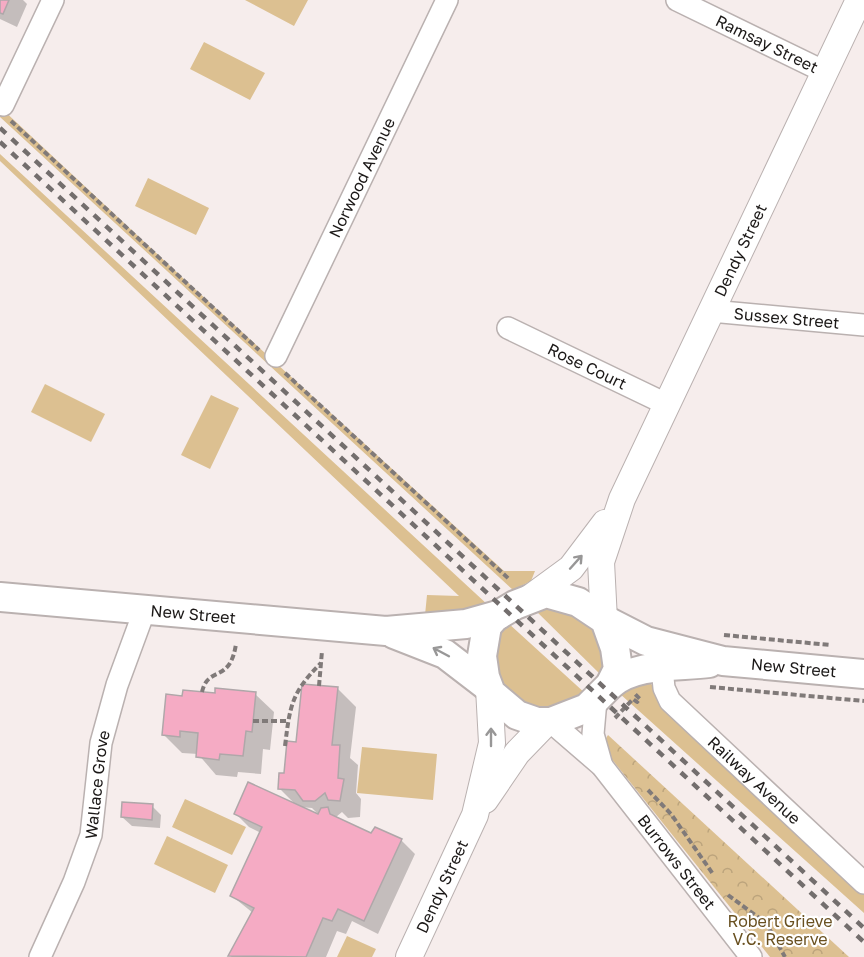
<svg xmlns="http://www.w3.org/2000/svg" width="864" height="957" font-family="'Golos Text',sans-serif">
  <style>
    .grass { fill: #dcc091 }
    .park { fill: url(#park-crowns) }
    .shadow { fill: #0003; fill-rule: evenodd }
    .building { fill: #f5abc4; stroke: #afa7a9; stroke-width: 1.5 }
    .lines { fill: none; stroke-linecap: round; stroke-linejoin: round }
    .minor-casing { stroke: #bab1b0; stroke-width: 24 }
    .tertiary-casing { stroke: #bab1b0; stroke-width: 28 }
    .secondary-casing { stroke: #bab1b0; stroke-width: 32 }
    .path { stroke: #807a79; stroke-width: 4; stroke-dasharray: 6 3; stroke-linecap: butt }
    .minor { stroke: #fff; stroke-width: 21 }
    .tertiary { stroke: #fff; stroke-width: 26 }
    .secondary { stroke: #fff; stroke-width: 28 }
    .rail { stroke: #736e6d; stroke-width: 4.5; stroke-dasharray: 8 8; stroke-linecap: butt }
    .oneway { stroke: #989797 }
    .labels { text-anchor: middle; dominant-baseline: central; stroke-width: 4.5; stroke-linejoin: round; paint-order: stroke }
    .street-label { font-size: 16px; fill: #1b1817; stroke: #fff }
    .park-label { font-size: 16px; fill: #695020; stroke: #fff }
  </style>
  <defs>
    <pattern id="park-crowns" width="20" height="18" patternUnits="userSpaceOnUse" patternTransform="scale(1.5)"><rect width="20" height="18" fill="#dcc091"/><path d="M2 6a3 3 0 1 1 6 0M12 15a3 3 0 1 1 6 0" fill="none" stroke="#bca47c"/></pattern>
  </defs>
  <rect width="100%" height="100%" fill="#f6edec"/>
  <path class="grass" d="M245 0H308L294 26Z
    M204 42 265 73 250 100 190 69Z
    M0 107 184 279 504 571H535L531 581 513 590 0 117Z
    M0 154 488 605 478 610 425 615 427 595 459 596 0 161Z
    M148 178 209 208 196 235 135 206Z
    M45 384 105 414 91 442 31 412Z
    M211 395 239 408 210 469 181 455Z
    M547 605 589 621 609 657 603 677 534 609Z
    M507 622 586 694 571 705 533 711 495 683 497 631Z
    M649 680 665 708 864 895V913L619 693Z
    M362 747 437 754 433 800 357 793Z
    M185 799 246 827 232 855 172 827Z
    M167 836 228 865 215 893 154 864Z
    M347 936 376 949 372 957H337Z"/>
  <path class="park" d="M608 735 849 957H770L610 757 602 745Z"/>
  <path class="shadow" d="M0 0H23L27 4 17 27 0 19Z
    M337 688 356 707 350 758 358 765 356 793 361 799 360 817 348 818 342 812 336 817 372 835 401 840 415 854 378 934 352 921 346 934 337 931 326 957H231L253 913 232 896 261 833 249 827 235 813 296 805 279 788 298 743ZM300 807 312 808 321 817Z
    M255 694 274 712 270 750 263 749 261 774 238 772 237 777 216 775 198 754 182 753 163 734 183 698Z
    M152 806 161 815 160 828 132 826 122 817Z"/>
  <path class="building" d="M0 0H9L3 14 0 13Z
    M302 684 338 687 332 745H340L338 778 344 779 340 801 328 800 325 793 315 801H303L295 790 278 789 279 773H284L287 741 296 742Z
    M215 688 256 692 252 732 246 731 243 756 220 754 219 760 196 757 198 733 180 731V737L162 735 166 694 182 696 183 690 215 693Z
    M248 782 318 814 321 808 328 807 330 814 371 833 375 827 402 839 364 921 338 909 332 921 323 918 306 957 228 956 254 908 230 896 262 827 234 814Z
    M122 802 153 804 152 820 121 817Z"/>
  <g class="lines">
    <g class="minor-casing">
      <g id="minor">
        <path id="s1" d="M677 0 825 72"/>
        <path d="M3 105 53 0"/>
        <path id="s2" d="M711 311 864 325"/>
        <path id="s3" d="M508 328 666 404"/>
        <path id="s4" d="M276 356 447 0"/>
        <path id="s5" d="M662 668 664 688 670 701 864 883"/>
        <path d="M596 700 593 734 602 766"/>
        <path id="s6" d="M551 722 602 766 751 957"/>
        <path id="s7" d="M40 957 74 882 91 835 101 743 117 685 145 609"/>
      </g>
    </g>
    <g class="tertiary-casing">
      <g id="tertiary">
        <path d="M530 598 571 568 605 523"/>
        <path id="s8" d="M604 620 601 562 622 499 859 0"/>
        <path d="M485 800 517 753 546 723"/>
        <path id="s9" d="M409 957 475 815 492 743 489 688"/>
      </g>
    </g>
    <g class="secondary-casing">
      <g id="secondary">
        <path id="s10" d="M0 597 386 631 466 624 498 615"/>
        <path id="s11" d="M605 620 615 648 618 669 610 685 587 708 551 722H537L517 715 491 693 485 677 482 656 487 626 495 617 515 605 546 593 578 602 605 620 646 641 723 661 864 674"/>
        <path d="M394 634 445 654 488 687"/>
        <path d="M610 685C634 663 678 667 709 663"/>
      </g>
    </g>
    <path class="path" d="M11 121 259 350
      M285 373 509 579
      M724 635 830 645
      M319 686 322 651
      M710 687 864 701
      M202 692C208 665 230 684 236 644
      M615 718 633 699 637 702 640 699 635 694
      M253 721H288
      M285 746C290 706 291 693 321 663
      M648 790 671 814 713 874
      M728 895 766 923 785 957"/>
    <use href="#minor" class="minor"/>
    <use href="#tertiary" class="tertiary"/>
    <use href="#secondary" class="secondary"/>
    <path class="rail" d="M0 128 864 928
      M0 142 864 942"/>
  </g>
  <defs><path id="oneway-shaft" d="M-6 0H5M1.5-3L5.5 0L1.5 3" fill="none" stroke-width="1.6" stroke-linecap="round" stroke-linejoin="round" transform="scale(1.5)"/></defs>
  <g class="oneway">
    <use href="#oneway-shaft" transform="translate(576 562) rotate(-48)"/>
    <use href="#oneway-shaft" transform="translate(441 652) rotate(-152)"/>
    <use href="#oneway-shaft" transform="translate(491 737) rotate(-90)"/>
  </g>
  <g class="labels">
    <g class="street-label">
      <text stroke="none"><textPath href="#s1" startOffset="100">Ramsay Street</textPath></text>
      <text stroke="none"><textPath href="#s4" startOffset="198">Norwood Avenue</textPath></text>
      <text stroke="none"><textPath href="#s8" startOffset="400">Dendy Street</textPath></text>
      <text stroke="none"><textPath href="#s2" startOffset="76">Sussex Street</textPath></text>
      <text stroke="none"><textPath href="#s3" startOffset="88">Rose Court</textPath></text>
      <text stroke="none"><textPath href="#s10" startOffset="194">New Street</textPath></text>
      <text stroke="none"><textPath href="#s11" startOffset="609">New Street</textPath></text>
      <text stroke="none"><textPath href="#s5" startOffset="150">Railway Avenue</textPath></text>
      <text stroke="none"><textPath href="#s7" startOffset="183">Wallace Grove</textPath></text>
      <text stroke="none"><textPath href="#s6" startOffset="189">Burrows Street</textPath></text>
      <text stroke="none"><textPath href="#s9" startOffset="78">Dendy Street</textPath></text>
    </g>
    <g class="park-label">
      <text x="780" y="921">Robert Grieve<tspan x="780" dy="18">V.C. Reserve</tspan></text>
    </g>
  </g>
</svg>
